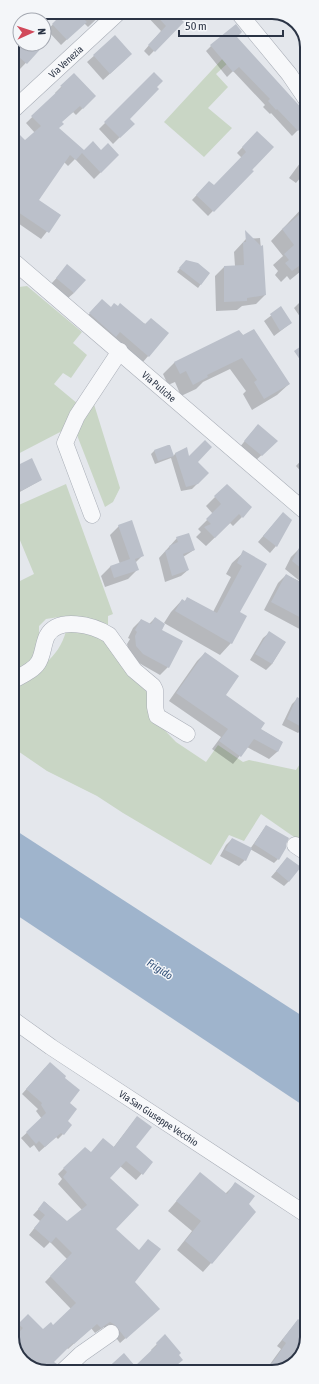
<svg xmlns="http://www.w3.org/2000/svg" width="319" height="1384" font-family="'Asap Condensed',sans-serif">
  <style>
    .green { fill: #c9d6c5 }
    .water { fill: #9fb4cc }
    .shadow { fill: #0003 }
    .building { fill: #bbc0ca }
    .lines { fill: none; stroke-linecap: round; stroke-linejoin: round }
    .minor-casing { stroke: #a9aeb7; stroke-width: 17 }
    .minor { stroke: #f7f8fa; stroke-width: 16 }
    .labels { text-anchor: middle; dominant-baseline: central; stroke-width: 3; stroke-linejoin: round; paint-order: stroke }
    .street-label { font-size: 10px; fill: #2b3445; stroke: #f4f6f9 }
    .water-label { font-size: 11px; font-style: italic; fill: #34527a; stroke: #f4f6f9 }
    .rim { fill: none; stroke: #2b3445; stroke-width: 2 }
  </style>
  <rect width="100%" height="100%" fill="#e4e7ec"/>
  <path class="green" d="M224 57 229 62 216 74 228 87 208 108 232 128 204 157 164 122Z
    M27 286 82 332 73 343 87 355 71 378 63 373 54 384 78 404 64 430 12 457V297L19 287Z
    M93 401 120 488 113 502 105 507 75 430Z
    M66 484 113 614 108 616V626L59 617 46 619 39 626V656L12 677V585L34 574 17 533 12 535V508Z
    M66 631 102 634 141 681 147 693 153 718 176 742 206 762 218 745 243 762 249 760 296 770 307 753V846L261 814 244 841 229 835 211 865 123 813 97 796 47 771 12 747V687C35 672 59 659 66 631Z"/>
  <path class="water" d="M12 828 307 1019V1108L12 912Z"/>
  <path class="shadow" d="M66 12H104L88 27 84 23 61 45 47 30Z
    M143 12H178L175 15 182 22 149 56 144 51 161 31Z
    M20 28V44H40L42 46 20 69 12 62V47Z
    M115 37 125 60 103 80 87 62Z
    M236 37 306 114V122L292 136 271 113 270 114 263 107 265 105 233 71 227 77 206 51 211 46Z
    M74 74 95 96 76 115 73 112 61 122 58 128 84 152 101 151 118 155 94 179 75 159 68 166 64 162 37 200 60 215 41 239 12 219V128L25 141 35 133 26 123 56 94 55 93Z
    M154 74 129 119 133 124 113 144 99 129Z
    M257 132 252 171 208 216 192 200 209 182 214 187 242 158 237 153Z
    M306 155V171L296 183 289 178Z
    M306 204V267L290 280 287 276 281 282 275 275 278 271 273 265 283 256 271 241Z
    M260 238 265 295 256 304 242 306 237 310 216 311 215 276 224 267 235 266 234 252 246 239Z
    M183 264 209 273 198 288 177 272Z
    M62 272 74 293 68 298 51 284Z
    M306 296 307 327 294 308Z
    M96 306 111 308 167 334 143 362 85 319Z
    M281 308 291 323 274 336 264 321Z
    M239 331 289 384 277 395 252 410 243 394 246 391 230 369 203 382 196 389 181 396 175 382 168 385 163 374 174 363Z
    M307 375V393L300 382Z
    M253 431 277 441 255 461 239 448Z
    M170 446 173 456 176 453 189 457 208 473 192 489 181 491 171 458 155 464 151 454 154 451Z
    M307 454V478L296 466Z
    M12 469 41 480 18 493 15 487 12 488Z
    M227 485 242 517 233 526 230 523 206 546 196 537 201 532 198 529 213 514 206 506Z
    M307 486V503L298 495Z
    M277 520H291L276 546 270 553 258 542Z
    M119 526 142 556 135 563 137 570 128 579 105 587 101 576 110 567 120 564 110 535Z
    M177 538 194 550 183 557 188 570 181 576 165 582 159 558Z
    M12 547 19 561 12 568Z
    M299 549 307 554V633L264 610 278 583 286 575 301 582 285 569 291 557Z
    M244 552 238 612 231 643 220 655 164 623 171 612 182 600 184 602 188 598 213 612 231 577 226 574 232 563Z
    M155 618 160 630 182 642 168 667 160 675 132 659 129 654 127 644 130 639 128 638 133 628 141 620 149 624Z
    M269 633 285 642 272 664 266 670 250 660 263 638Z
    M205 653 225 695 260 729 282 742 277 752 269 759 247 747 233 764 212 749 221 737 169 701 197 661Z
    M307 655V675L300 669Z
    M298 698 303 728 298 733 282 725 292 704Z
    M266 826 278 859 274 863 250 849 245 860 239 866 220 856 226 845 232 839 250 849Z
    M283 863 289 881 284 886 271 877Z
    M45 1068 63 1078 68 1103 63 1134 58 1139 56 1137 39 1152 34 1145 30 1148 21 1138 42 1119 36 1111 38 1109 22 1094Z
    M137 1117 134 1147 152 1162 136 1180 120 1166 109 1178 115 1229 133 1282 153 1314 120 1343 110 1330 104 1327 95 1333 91 1328 68 1349 67 1348 43 1372 24 1363 13 1344V1339L18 1334 14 1330 28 1315 43 1331 53 1326 71 1309 45 1282 67 1259 50 1242 44 1248 29 1235 40 1221 33 1215 45 1202 67 1222 82 1210 58 1184 62 1179 58 1174 85 1148 90 1153 113 1148Z
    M192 1183 225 1194 235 1184 211 1263 203 1272 177 1250 192 1231 168 1211Z
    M13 1270 19 1277 13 1284Z
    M298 1320 283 1369 279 1371H265L281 1349 277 1346Z
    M165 1336 180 1353 135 1367 152 1351 151 1350Z"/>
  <path class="building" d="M48 12H77L87 22 67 40 52 24 56 20Z
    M153 12H173L184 22 155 52 148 45 166 26Z
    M236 24 242 32 237 37 306 113V123L298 131 277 109 276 110 268 101 270 99 239 67 233 72 210 45Z
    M115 35 132 54 110 74 93 55Z
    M13 44H45L27 64 12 51Z
    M154 72 163 81 157 87 159 89 130 119 135 124 120 138 104 122Z
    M74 73 96 96 83 109 80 106 62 122 64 124 59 128 84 150 93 141 101 150 108 143 119 155 101 173 82 153 76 160 70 155 39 200 61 215 49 233 12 208V174L20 163 18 155 12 149V127L25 140 41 126 31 116 62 87 60 86Z
    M257 131 274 147 252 170 254 171 214 212 196 195 209 181 214 185 246 152 242 147Z
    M306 209V275L299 266 292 271 285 263 289 260 284 254 294 245 282 229Z
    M245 230 261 246 263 245 266 295 247 298V301L224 302V266L244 265 243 242H246Z
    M186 260 198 263 210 273 201 285 179 268Z
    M67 264 86 280 74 293 56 278Z
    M102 299 111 307 114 303 118 306 120 303 145 324 151 318 169 333 149 357 120 332 116 337 89 313Z
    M281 306 292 323 280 331 270 314Z
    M254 329 290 384 264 399 254 382 257 380 242 358 207 375 208 377 193 385 186 371 180 374 174 362 239 330 243 335Z
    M307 342V370L294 351Z
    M258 424 278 441 262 456 244 441Z
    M205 440 212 447 198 462 209 473 198 484 186 487 175 453 187 447 189 456Z
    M168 445H170L174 456 158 461 154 450Z
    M32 458 42 480 21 491 18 484 12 487V468Z
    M227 484 252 507 243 518 239 514 215 538 204 527 211 524 206 519 221 504 214 496Z
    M283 512 292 520 277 547 263 536Z
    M132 520 144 556 135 559 139 570 114 578 110 566 130 559 118 525Z
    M189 533 195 550 183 554 189 570 172 576 165 551 170 549 169 546 178 542 176 537Z
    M307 533V561L302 569 292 561Z
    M243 550 267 564 240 612 247 616 232 644 175 611 182 599 185 601 187 597 217 613 242 566 237 563Z
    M286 574 307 586V621L271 602Z
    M155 617 165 624 162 630 183 641 169 668 143 654 136 646 135 636 137 632 135 630 141 619 151 624Z
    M269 631 286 642 272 664 255 654Z
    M205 652 239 676 226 695 265 723 261 729 283 742 278 752 254 739 241 757 219 741 228 729 176 693Z
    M297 697 307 702V730L287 719Z
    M266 825 289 838 286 844V848L279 860 254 844Z
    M232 838 252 848 246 861 225 850Z
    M287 857 301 867 289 882 276 871Z
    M50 1062 66 1076 65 1078 80 1090 70 1103 77 1109 68 1121 72 1125 64 1135 61 1133 45 1147 39 1141 36 1144 26 1132 46 1113 41 1105 42 1103 26 1089Z
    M137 1116 152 1127 136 1147 153 1162 143 1175 126 1161 110 1178 139 1205 116 1229 139 1250 148 1239 161 1249 135 1282 160 1309 126 1339 115 1325 110 1322 101 1328 97 1324 74 1344 73 1343 54 1362 57 1364 50 1372H43L24 1363 13 1344V1338L23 1328 18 1324 28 1314 43 1329 51 1322 53 1325 76 1303 50 1276 72 1253 56 1237 51 1243 34 1228 45 1215 38 1209 44 1201 67 1221 87 1205 63 1177 67 1172 63 1168 85 1147 91 1152 103 1138 114 1147Z
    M200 1172 227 1194 235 1182 255 1196 249 1204 256 1212 212 1264 185 1241 201 1221 176 1201Z
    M298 1319 307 1326V1336L285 1368 278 1371 270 1366 286 1343 282 1340Z
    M165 1334 181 1353 179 1355 183 1360 177 1365 183 1372H103L124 1353 135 1366 157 1345 156 1343Z"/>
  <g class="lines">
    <g class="minor-casing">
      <g id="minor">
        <path d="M238 12 289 74 306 99"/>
        <path id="s1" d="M12 111 119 12"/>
        <path id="s2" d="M12 260 307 513"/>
        <path d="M92 515 65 443 77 416 120 351"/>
        <path d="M12 681C20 676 33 671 38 663 43 656 43 644 47 636 58 616 93 625 109 635L134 670 153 686 155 690V707L157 716 187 734"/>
        <path d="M295 845 307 853"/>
        <path id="s3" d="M12 1019 51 1047 307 1215"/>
        <path d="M62 1372 81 1354 111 1333"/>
      </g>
    </g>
    <use href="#minor" class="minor"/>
  </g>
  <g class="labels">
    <g class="street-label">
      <text stroke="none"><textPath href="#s1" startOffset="73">Via Venezia</textPath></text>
      <text stroke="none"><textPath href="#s2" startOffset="194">Via Puliche</textPath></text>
      <text stroke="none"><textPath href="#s3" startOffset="177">Via San Giuseppe Vecchio</textPath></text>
    </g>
    <g class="water-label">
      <text transform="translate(160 969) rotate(33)">Frigido</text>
    </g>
  </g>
  <path d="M0 0H319V1384H0ZM47 19H272A28 28 0 0 1 300 47V1337A28 28 0 0 1 272 1365H47A28 28 0 0 1 19 1337V47A28 28 0 0 1 47 19Z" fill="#f4f6f9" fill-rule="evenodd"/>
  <path class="rim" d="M47 19H272A28 28 0 0 1 300 47V1337A28 28 0 0 1 272 1365H47A28 28 0 0 1 19 1337V47A28 28 0 0 1 47 19Z"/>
  <g transform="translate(32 32) rotate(87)"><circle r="19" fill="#f4f6f9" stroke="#a4a8b1"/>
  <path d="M0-3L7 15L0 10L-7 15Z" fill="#d1495b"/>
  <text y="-6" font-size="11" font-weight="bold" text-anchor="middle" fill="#2b3445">N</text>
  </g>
  <path d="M179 30v6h104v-6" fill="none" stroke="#2b3445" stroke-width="2"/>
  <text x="185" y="30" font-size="12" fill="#2b3445" stroke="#f4f6f9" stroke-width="3" paint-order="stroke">50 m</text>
</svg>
